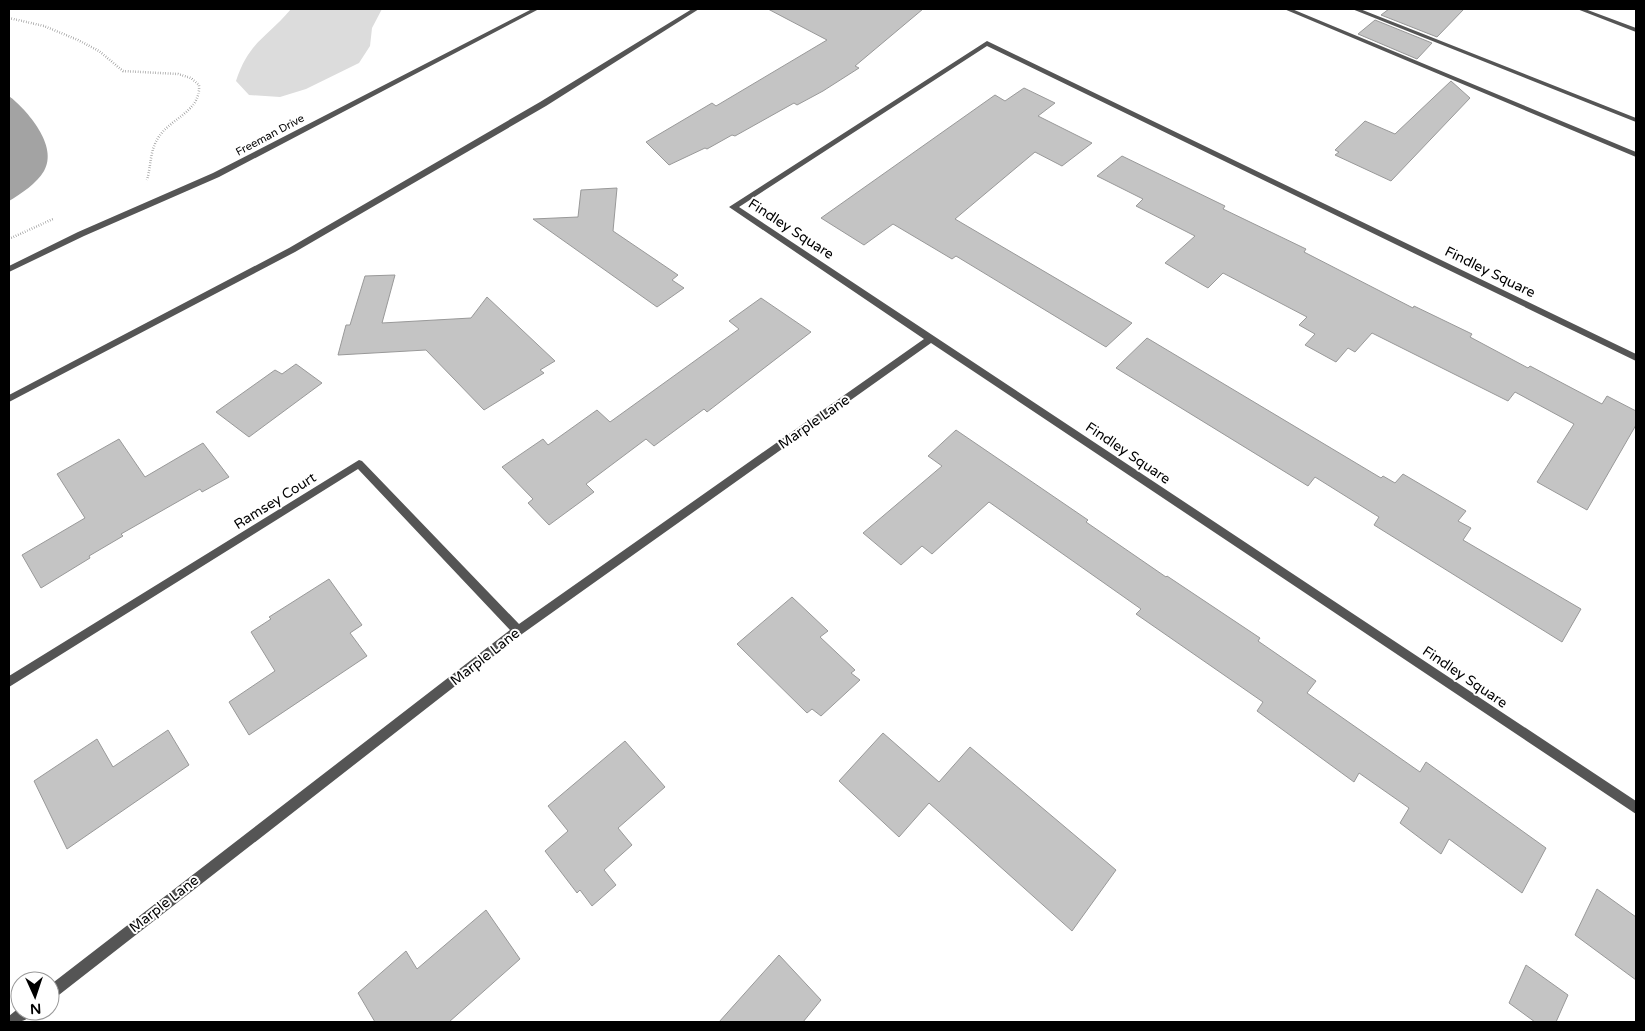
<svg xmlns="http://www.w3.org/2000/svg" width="1645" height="1031" font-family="'Varela Round',sans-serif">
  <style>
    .green { fill: #dcdcdc }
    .water { fill: #a3a3a3 }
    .building { fill: #c4c4c4; stroke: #999 }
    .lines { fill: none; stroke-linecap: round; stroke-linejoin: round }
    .path { stroke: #777; stroke-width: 2.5; stroke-dasharray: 0.5 2; stroke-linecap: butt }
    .lane { fill: #555; fill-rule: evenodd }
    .street { fill: #555; fill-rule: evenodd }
    .labels { text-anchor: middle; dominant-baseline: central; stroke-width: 4; stroke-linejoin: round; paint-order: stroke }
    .far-street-label { font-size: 11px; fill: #000; stroke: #fff }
    .street-label { font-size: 14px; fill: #000; stroke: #fff }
  </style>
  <rect width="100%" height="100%" fill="#fff"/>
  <path class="green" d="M291 9H382L372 28 370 46 359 63 306 89 280 97 249 95 236 81C249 41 267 38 291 9Z"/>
  <path class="water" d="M9 96C27 110 59 146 44 171 37 183 21 194 9 201Z"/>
  <path class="building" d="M768 9H923L855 66 859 68 823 91 797 105 794 103 735 136 732 135 707 149 705 148 669 165 646 142 712 103 716 106 827 40Z
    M1389 9H1464L1437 37 1381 15Z
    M1375 20 1432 43 1417 59 1358 34Z
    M1451 81 1470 98 1391 181 1335 155 1339 152 1335 150 1365 121 1395 134Z
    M1024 88 1055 103 1038 116 1092 143 1062 166 1035 152 955 219 1132 323 1106 347 956 256 952 259 893 224 864 245 821 218 995 95 1005 101Z
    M1122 156 1225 206 1223 209 1306 249 1304 252 1413 308 1414 306 1472 334 1470 337 1528 368 1530 366 1602 404 1607 396 1636 411V425L1587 510 1537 482 1574 424 1515 392 1508 401 1372 333 1355 352 1348 348 1336 362 1305 345 1315 334 1299 325 1307 317 1223 273 1208 288 1165 263 1195 236 1136 206 1143 199 1097 176Z
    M617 188 613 231 678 275 672 280 684 288 657 307 533 219 578 217 581 190Z
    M395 275 382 323 471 318 487 297 555 361 540 370 544 373 484 410 426 350 338 355 346 325H350L365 276Z
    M761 298 811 332 707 412 704 409 654 446 646 439 586 484 594 492 549 525 528 503 533 499 502 467 543 439 548 445 597 410 610 422 739 329 729 321Z
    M1147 338 1381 478 1383 476 1395 483 1403 474 1466 511 1458 521 1471 528 1463 540 1581 609 1562 642 1374 525 1379 517 1315 477 1308 486 1116 368Z
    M296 364 322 383 249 437 216 412 275 370 282 374Z
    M956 430 1088 520 1086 522 1166 577 1167 576 1260 638 1258 641 1316 681 1307 693 1420 772 1426 762 1546 848 1522 893 1449 839 1441 854 1400 823 1409 808 1359 773 1354 782 1257 711 1263 702 1136 614 1141 609 989 502 932 554 922 546 901 565 863 533 942 466 928 456Z
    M119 439 145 477 203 443 229 477 202 492 200 489 121 534 123 536 89 556 90 558 41 588 22 555 85 518 57 474Z
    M329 579 362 625 350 633 367 656 249 735 229 702 275 671 251 632 271 619 269 617Z
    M792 597 828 631 820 637 855 670 851 673 860 680 821 716 812 709 807 713 737 644Z
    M168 730 189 765 67 849 34 781 97 739 113 767Z
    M883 733 939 782 970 747 1116 870 1072 931 929 803 899 837 839 781Z
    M625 741 665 787 618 828 632 845 604 870 616 885 592 906 580 890 577 893 545 851 568 831 548 806Z
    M1597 889 1636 917V980L1575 935Z
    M486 910 520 959 449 1022H375L358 993 406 951 417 969Z
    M779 955 821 1000 803 1022H719Z
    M1526 965 1568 995 1556 1022H1535L1509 1003Z"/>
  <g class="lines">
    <path class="path" d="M9 18 44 26 78 40 99 51 123 71 178 74 191 78 199 85C201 112 170 118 158 138 150 150 151 166 147 180
      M9 239 53 219"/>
    <path class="lane" d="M692 9H699L546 106 295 252 9 402V395L289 248 540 102Z
      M1284 9H1292L1636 152V157Z
      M1352 9H1360L1636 118V122Z"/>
    <path class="street" d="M532 9H539L219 177 84 236 9 272V266L78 232 213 173Z
      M1577 9H1585L1636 28V32Z
      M987 41 1636 354V361L987 46 739 207 1636 801V814L931 343 522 634 55 998 50 1000V985L510 630 358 469 9 687V676L359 460 362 461 519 624 924 339 729 207Z
      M20 1007V1011H33C28 1022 20 1022 9 1022V1016Z"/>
  </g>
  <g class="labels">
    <g class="far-street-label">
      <text transform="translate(270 135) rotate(-28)">Freeman Drive</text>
    </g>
    <g class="street-label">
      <text transform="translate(791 229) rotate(33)">Findley Square</text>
      <text transform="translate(1490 272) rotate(26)">Findley Square</text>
      <text transform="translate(814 422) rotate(-35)">Marple Lane</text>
      <text transform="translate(1128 453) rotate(34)">Findley Square</text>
      <text transform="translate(275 501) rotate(-32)">Ramsey Court</text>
      <text transform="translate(485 657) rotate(-38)">Marple Lane</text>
      <text transform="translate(1465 677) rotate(34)">Findley Square</text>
      <text transform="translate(164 904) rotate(-38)">Marple Lane</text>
    </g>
  </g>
  <rect width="1645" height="1031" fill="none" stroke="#000000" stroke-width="20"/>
  <g transform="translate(35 996) rotate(177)"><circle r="24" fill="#ffffff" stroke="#999999"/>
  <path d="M0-4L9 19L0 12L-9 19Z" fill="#000000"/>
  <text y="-8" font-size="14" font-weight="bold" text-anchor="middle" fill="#000000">N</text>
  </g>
</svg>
